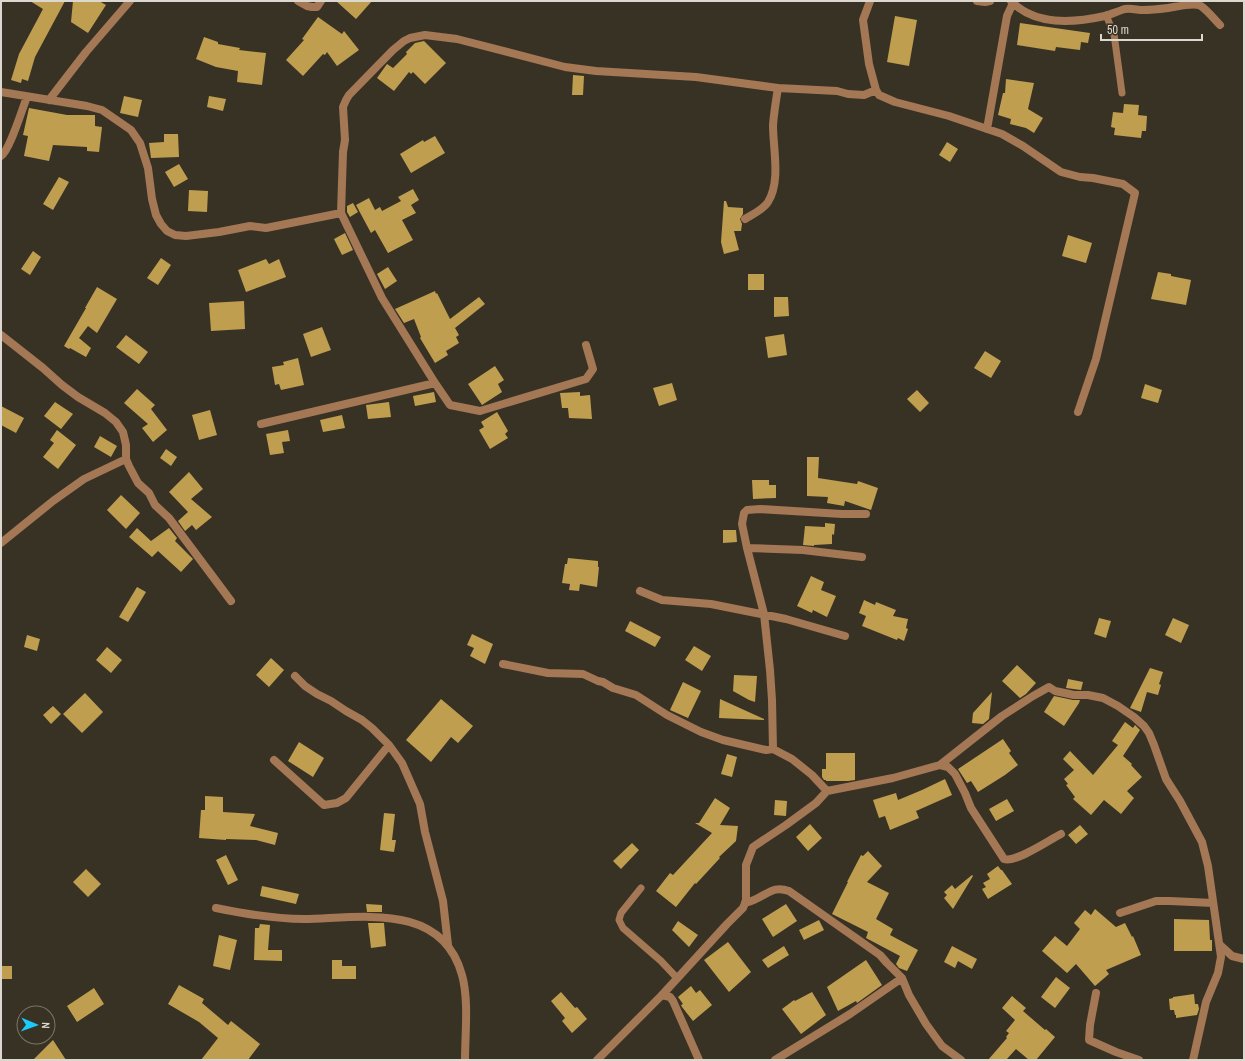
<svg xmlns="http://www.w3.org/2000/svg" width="1245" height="1061" font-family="'Archivo Narrow',sans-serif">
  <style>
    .building { fill: #c09e50 }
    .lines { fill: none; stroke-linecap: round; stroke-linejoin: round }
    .service { stroke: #a47755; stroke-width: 7 }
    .minor { stroke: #a47755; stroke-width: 8 }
  </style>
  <rect width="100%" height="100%" fill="#383225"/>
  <path class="building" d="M30 1H65L35 57 28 81 22 79 21 83 11 80 19 54 43 9Z
    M73 1H99L106 5 88 33 71 22Z
    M336 1H372L356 19Z
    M895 16 917 20 909 66 887 62Z
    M318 17 342 34 344 31 359 50 337 66 327 52 325 55 323 54 303 76 286 60 304 40 302 39Z
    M1020 23 1090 33 1088 43 1081 42 1080 50 1056 47 1055 51 1017 45Z
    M204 37 218 42V44L240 48 239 50 266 53 262 85 237 82 238 71 216 67 196 59Z
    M424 41 446 63 425 84 413 72 411 74 409 72 394 91 377 78 387 64 393 68 407 54 406 52 415 43Z
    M573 75 584 76 583 95H572Z
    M1006 79 1034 83 1028 109 1043 118 1034 133 1026 128 1010 124 1011 119 998 115 1003 93H1005Z
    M124 96 142 100 138 117 120 113Z
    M209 96 226 99 223 111 207 107Z
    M1124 104 1139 105 1138 115 1147 116 1146 131H1142L1141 138 1114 135 1115 128 1111 127 1113 112 1123 113Z
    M29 108 67 115H95V126L102 127 99 152 87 151V147L53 145 49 161 24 156 28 136 23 135Z
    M164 134H178L179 157 151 158 149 143 164 142Z
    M435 136 445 153 411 173 400 154 423 140 424 142Z
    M947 142 958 149 950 162 939 155Z
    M179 164 188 179 174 187 165 172Z
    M59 177 69 182 53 210 43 204Z
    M413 189 419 200 411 205 416 213 402 220 413 240 388 253 375 230 371 233 356 205 369 198 375 210 380 207 382 211 401 201 398 197Z
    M189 190 208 191 207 212 188 211Z
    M724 201H726L728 207 743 208V214L740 219 742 224 741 231H734L739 250 724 254 721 242Z
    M353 203 358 212 350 217 347 212V206Z
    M345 233 353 250 342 255 334 239Z
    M1068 235 1092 243 1086 263 1062 256Z
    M33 251 41 257 30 275 21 269Z
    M161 258 171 265 158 285 147 278Z
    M266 259 269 264 279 259 286 277 246 292 238 270Z
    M388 267 397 281 385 289 377 274Z
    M1158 272 1171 274V276L1191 280 1186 305 1151 299Z
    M748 274H764V290H748Z
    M97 287 117 299 97 333 88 326 79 338 91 348 86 357 70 348 69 349 64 346 86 308H85Z
    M435 291 436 294 437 293 450 319 479 297 485 304 455 328 459 335 456 337 459 343 446 351 448 355 435 363 420 338 421 337 414 319 404 323 395 309Z
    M774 297H788L789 316 774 317Z
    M244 301 245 329 211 331 209 303Z
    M322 327 331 350 311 357 303 334Z
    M784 334 787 355 768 358 765 337Z
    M126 335 148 352 139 364 116 347Z
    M985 351 1001 361 991 378 974 368Z
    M298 358 304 385 281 390 279 384 275 385 272 367 284 365 283 362Z
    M495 366 504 380 498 384 502 392 482 405 468 384Z
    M672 383 677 400 659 406 653 388Z
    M1145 384 1162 390 1158 403 1141 398Z
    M137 389 155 405 151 409 167 430 153 442 142 428 148 424 124 403Z
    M917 390 929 403 920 412 907 399Z
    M434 392 436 402 415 406 413 396Z
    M580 392V396L590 395 592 419 569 418 568 408H562L560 393Z
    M55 402 73 414 61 429 44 416Z
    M389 402 391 417 368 419 366 405Z
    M1 406 24 418 16 433 1 425Z
    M210 410 217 435 199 440 192 415Z
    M497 412 508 431 505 434 508 438 490 449 479 430 484 427 481 422Z
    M342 415 345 428 323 432 320 420Z
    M57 430 76 445 58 469 43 457 54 443 50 440Z
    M288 430 290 441 282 442 284 453 270 455 266 434Z
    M100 436 117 446 111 457 94 447Z
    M166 449 177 457 171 466 160 458Z
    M807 457H819L818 478 857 484 858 481 878 488 871 510 845 501 844 506 827 503 828 497 807 496Z
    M189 472 203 489 191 499 212 517 196 530 192 525 185 531 178 521 188 512 169 492Z
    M752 480H769V485H776V498L753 499Z
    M121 495 140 513 126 529 107 510Z
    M825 523 835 524 834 535 832 534V544L814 545V546L803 545 805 526 825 527Z
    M137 528 151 541 169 528 177 538 175 541 193 559 181 572 158 551 152 557 129 537Z
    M723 530H736L737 542 723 543Z
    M568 558 598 561V567H599L597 587 580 584 579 591 569 590 570 584 562 583 565 564H567Z
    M811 576 824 582 821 590 836 596 827 617 813 610 812 613 797 606Z
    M137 587 146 592 128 622 119 617Z
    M864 600 875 605 876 602 896 610 893 616 908 619 906 628 908 629 904 641 898 638 897 640 862 626 866 616 859 613Z
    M1099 618 1111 621 1106 638 1094 634Z
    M1173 618 1189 625 1181 643 1165 635Z
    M630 621 661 637 655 647 625 631Z
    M472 634 493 644 485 664 470 656 474 648 467 645Z
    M27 635 40 639 37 651 24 647Z
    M694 646 711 656 702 671 685 660Z
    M107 647 122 660 111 673 96 660Z
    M271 658 284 670 269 687 256 675Z
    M1017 665 1036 683 1026 694 1020 698 1002 681Z
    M1150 668 1163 672 1159 684 1161 685 1158 695 1147 692 1141 712 1130 708Z
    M734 675 757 676 755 702 749 700 733 691Z
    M1068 679 1083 682 1081 690 1066 688Z
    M683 682 701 691 688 718 670 710Z
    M992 692 989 719 983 724 972 723 973 713Z
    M85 693 103 712 82 733 63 714Z
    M1054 696 1073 700H1080L1079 703 1064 726 1044 712Z
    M441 699 473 726 458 743 451 737 431 762 406 740Z
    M720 699 764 719V720L719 718Z
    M53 706 61 714 51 724 43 715Z
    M1125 722 1133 728 1135 725 1140 730 1123 756 1132 764 1131 765 1142 777 1127 791 1134 798 1121 814 1104 800 1091 815 1073 799 1075 797 1066 785 1068 784 1064 779 1074 770 1063 759 1070 751 1093 775 1118 745 1112 741Z
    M1003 739 1011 751 1009 753 1018 765 1005 775 978 792 971 781 967 783 958 769Z
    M299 742 324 758 313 777 288 761Z
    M826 753H855V780L848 781H826V780H824L822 777V769H826Z
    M727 754 737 757 732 777 721 774Z
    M945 779 952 795 916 811 919 818 890 830 885 816 879 818 873 800 896 793 898 800 922 790Z
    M205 796 223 797V812L255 814 250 826 278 833 275 845 256 840 226 839V840L199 838 201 810H205Z
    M715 798 730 808 720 825 738 826 736 841 719 857 720 858 696 884 695 883 676 907 656 891 670 873 673 875 712 833 695 823H699Z
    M1007 799 1014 811 996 821 989 809Z
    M775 800 787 801 786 816 774 815Z
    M384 813 395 814 392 840H396L394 852 380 850Z
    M810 824 822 838 808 851 796 837Z
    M1080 825 1088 834 1076 844 1068 835Z
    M632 843 639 850 621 869 613 861Z
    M868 851 882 866 867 882 889 893 876 919 893 929 890 935 918 950 907 971 899 968 896 964 900 956 866 938 868 932 832 914 848 882H847L861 855 863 856Z
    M226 855 238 880 228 885 216 860Z
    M998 866 1001 870H1002L1012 884 988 899 982 889 986 887 983 883 990 879 987 874Z
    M86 869 101 884 88 897 73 882Z
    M972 875 973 876 953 909 944 898 947 895 944 892 952 885 955 889Z
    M262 886 299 894 296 904 260 896Z
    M366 904 382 905V912H367Z
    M786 904 797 921 773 937 762 919Z
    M1095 909 1116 927 1125 923 1132 937 1133 936 1141 955 1106 970 1109 974 1095 986 1076 964 1067 973 1042 951 1055 936 1067 946 1080 929 1074 923 1085 910 1091 915Z
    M1174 919 1209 920 1210 940H1212V951H1174Z
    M819 920 824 930 804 940 799 930Z
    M678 921 698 935 689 947 672 930Z
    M368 923H384L386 946 371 948Z
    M260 924 270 925 268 950H282V961L254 960 255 928H259Z
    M219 935 237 940 230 970 213 966Z
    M728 942 751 972 729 992 704 960Z
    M784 946 789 955 768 968 762 960Z
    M952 946 977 959 972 969 958 961 955 968 944 962Z
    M332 960H342V966H356V979H332Z
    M866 960 882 985 857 1003 856 1001 838 1011 827 987Z
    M1 966H12V979H1Z
    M1056 977 1070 988 1055 1008 1041 997Z
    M179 985 204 999 202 1003 228 1025 231 1021 260 1044 248 1060H201L218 1038 199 1022 168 1004Z
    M691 986 696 993 700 990 712 1005 693 1021 682 1007 681 1005 683 1004 678 997Z
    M94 988 104 1004 77 1022 67 1006Z
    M561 992 575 1008 577 1007 587 1019 572 1033 562 1021 565 1018 551 1001Z
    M812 992 826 1015 801 1034 782 1009 794 1000 795 1001Z
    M1194 994 1195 1004H1198L1199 1009 1197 1015 1176 1018V1015H1175L1174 1010H1170L1169 999 1173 998V997Z
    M1012 996 1026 1008 1023 1011 1045 1030 1046 1029 1055 1037 1036 1060H1029L1016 1049 1006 1060H988L1007 1038 1006 1037 1009 1033 1006 1031 1015 1020 1002 1008Z
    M53 1040 66 1060H33Z"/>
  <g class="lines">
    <path class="service" d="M1106 15 1114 34 1122 93
      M641 888 621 913 619 920 623 928 661 961 677 978"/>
    <path class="minor" d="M298 1 307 6 312 7H317L321 1
      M870 1 863 20 869 64 876 90 879 95 895 102 949 116 1002 134 1023 146 1061 172 1080 177 1093 178 1123 184 1135 193 1096 359 1078 412
      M977 1 985 2 990 1
      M1011 1C1035 26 1073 23 1105 16 1112 14 1118 11 1125 9 1131 8 1138 10 1143 10 1151 10 1160 9 1168 8 1176 7 1193 2 1201 6 1208 11 1214 19 1220 25
      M1 92 87 106 102 110 131 130 140 143 148 168 152 199 156 215 161 224 167 231 175 235 186 236 219 232 250 226 266 228 341 213 382 298 435 383 450 405 480 411 586 379 593 369 586 345
      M49 100 86 52 130 1
      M987 129 1007 16 1013 3
      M1 156C10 150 22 109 27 97
      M341 213 343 152 345 140 343 107 346 100 349 95 393 50 404 41 410 38 425 35 457 39 565 67 596 71 696 77 778 88 837 91 848 94 864 95 876 90
      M745 219C753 214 763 210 768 202 781 181 773 149 773 125 774 113 776 100 778 88
      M1 335 43 368 62 385 78 397 105 413 116 422 123 432 126 445V459L129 466 138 483 149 493 155 505 169 518 231 601
      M261 424 435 383
      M1 543 53 501 84 479 126 459
      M747 548 803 550 862 557
      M640 591 662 600 711 604 786 619 845 636
      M503 664 548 673 583 674 598 681 603 682 613 688 636 695 667 715 701 732 723 740 766 750 773 749 792 759 812 775 827 791
      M295 676 305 686 317 694 331 701 346 711 362 720 372 728 389 745 402 763 420 804 425 832 443 901 448 945
      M773 749 772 700 770 670 764 614 747 548 742 524 744 513 747 510 760 509 842 514H866
      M274 760 324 805 337 803 346 798 389 745
      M940 765 1002 716 1033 696 1049 687 1055 691 1074 695H1088L1103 698 1118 706 1134 717 1144 726 1149 733 1154 745 1166 779 1180 801 1202 842 1208 866 1221 957 1218 973 1206 1002 1193 1060
      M745 903C750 902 754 900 758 898 770 892 775 886 789 891L880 955 887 963 902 978 909 995 926 1024 942 1046 961 1060
      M216 908C245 914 274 919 304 919 362 918 442 902 462 975 469 1000 465 1034 465 1060
      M1120 913 1156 901H1170L1213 903
      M1220 945 1232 956 1244 959
      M1096 993 1090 1025 1089 1040 1116 1052 1139 1060
      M662 995 670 997 673 1001 699 1060
      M597 1060 662 995 727 924 743 908 746 901V865L753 847 786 825 816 803 827 791 893 778 940 765 948 767 955 774 965 793 971 808 1004 859C1016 863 1049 840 1061 834
      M775 1060 850 1014 902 978"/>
  </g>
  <rect width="1245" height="1061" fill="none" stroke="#dcd8d0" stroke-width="4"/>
  <g transform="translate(36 1025) rotate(92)"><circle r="19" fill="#383225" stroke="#7a7469"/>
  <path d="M0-3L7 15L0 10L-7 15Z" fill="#1bc9fc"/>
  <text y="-6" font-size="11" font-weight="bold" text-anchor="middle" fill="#dcd8d0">N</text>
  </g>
  <path d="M1101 34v6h101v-6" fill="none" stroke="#dcd8d0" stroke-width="2"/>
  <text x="1107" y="34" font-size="12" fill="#dcd8d0" stroke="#383225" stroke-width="3" paint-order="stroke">50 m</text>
</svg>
